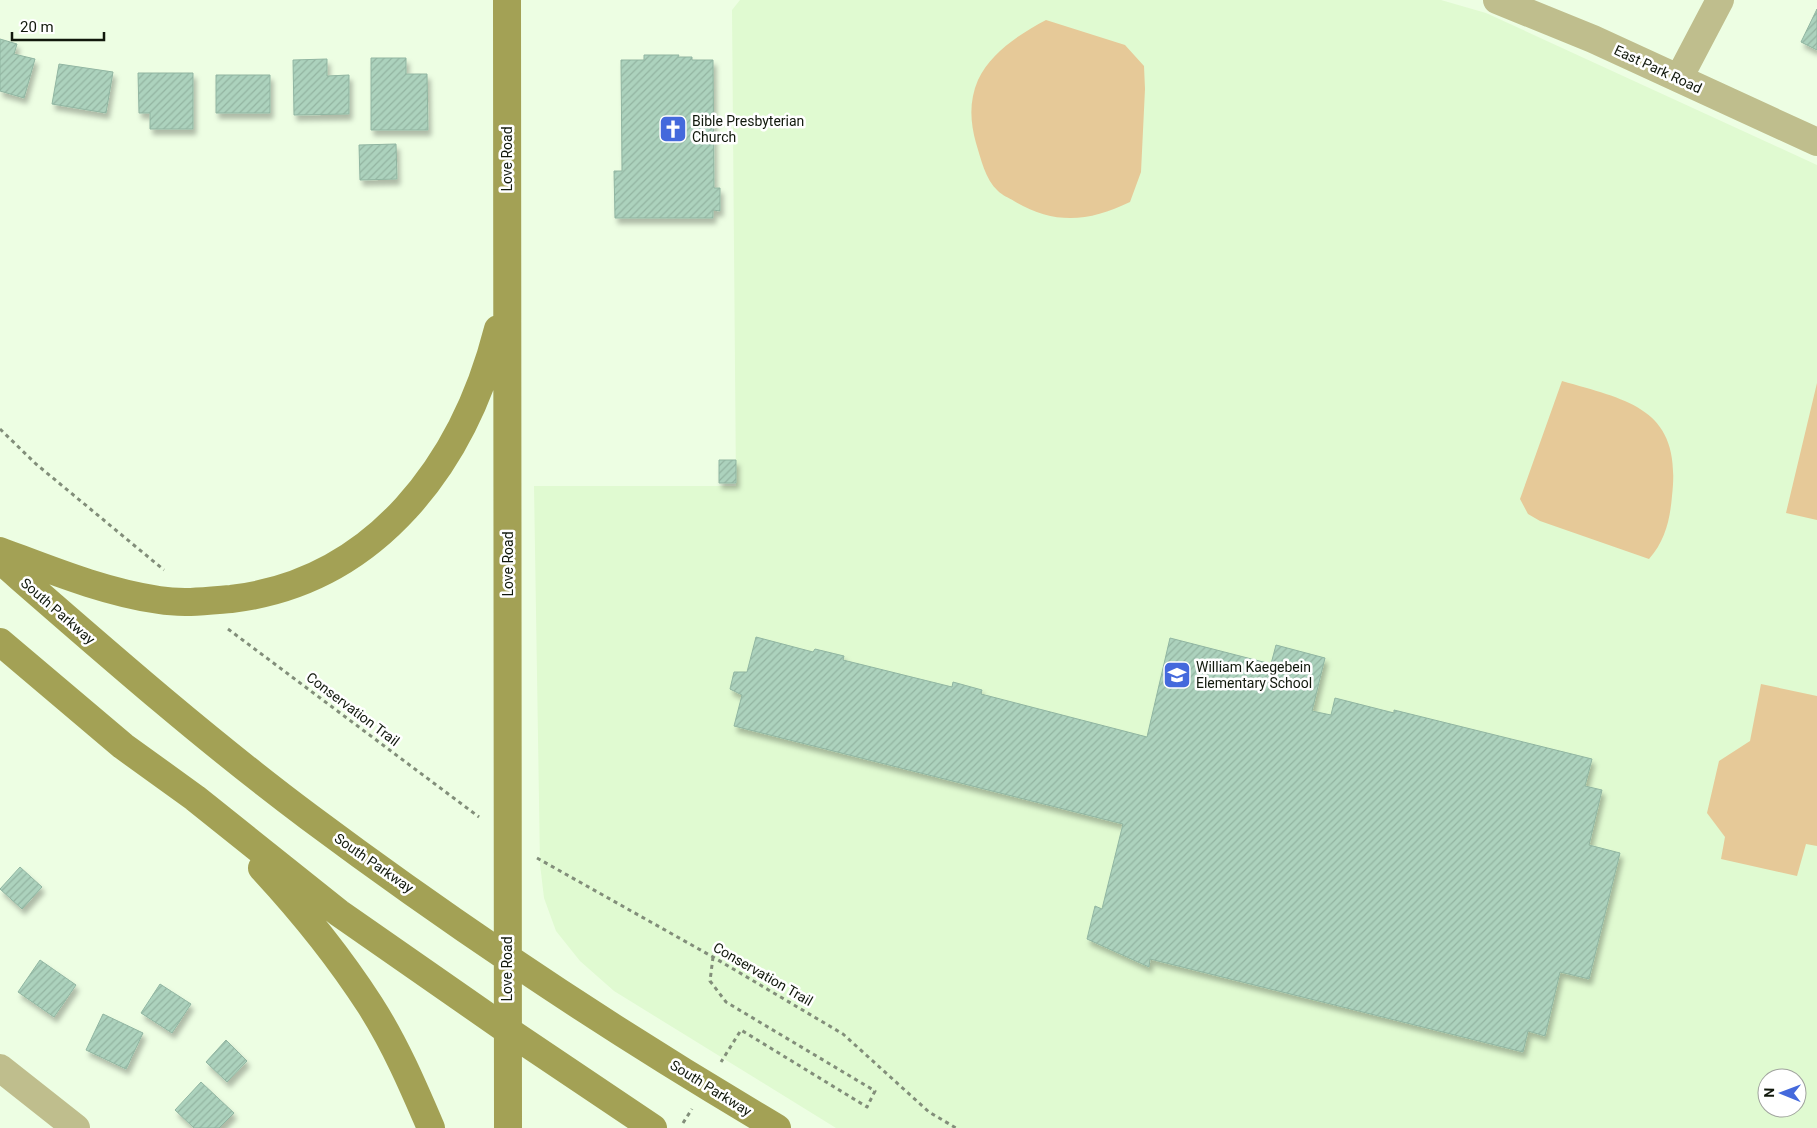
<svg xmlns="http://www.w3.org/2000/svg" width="1817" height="1128" font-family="Roboto,sans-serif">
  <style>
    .built { fill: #e0fad1; fill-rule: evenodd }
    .park { fill: #e6c998 }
    .building { fill: url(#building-hatch); stroke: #90b5a1; filter: url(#shadow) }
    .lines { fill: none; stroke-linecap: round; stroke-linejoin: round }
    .path { stroke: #828e7a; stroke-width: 3; stroke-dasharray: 4 4; stroke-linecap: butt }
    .street { stroke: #bfbe8d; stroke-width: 28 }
    .secondary { stroke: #a3a155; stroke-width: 28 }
    .labels { text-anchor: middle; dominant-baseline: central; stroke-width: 5; stroke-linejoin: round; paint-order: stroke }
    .street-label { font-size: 14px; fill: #11180c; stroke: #fff }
    .poi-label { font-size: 14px; fill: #11180c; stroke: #fff; text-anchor: start }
  </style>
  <defs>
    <pattern id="building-hatch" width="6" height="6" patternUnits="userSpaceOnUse" patternTransform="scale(1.25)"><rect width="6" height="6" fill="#acd2bd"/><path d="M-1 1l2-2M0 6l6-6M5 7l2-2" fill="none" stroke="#93b4a1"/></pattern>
    <filter id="shadow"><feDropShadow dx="3" dy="5.5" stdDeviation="2.5" flood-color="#0004"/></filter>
  </defs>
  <rect width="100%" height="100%" fill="#edfee3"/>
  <path class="built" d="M740 0H1441L1486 13 1817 165V1128H836L614 991 580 961 556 931 544 898 540 864 534 486H736L732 10ZM1767 1078H1797V1108H1767Z"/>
  <path class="park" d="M1046 20 1125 45 1144 66 1145 89 1141 172 1130 202C1089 222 1054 225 1014 201 1009 198 1002 195 998 191 985 179 981 159 976 143 970 121 969 101 978 80 991 52 1020 34 1046 20Z
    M1562 381C1631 401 1682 409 1672 496 1670 520 1665 541 1649 559L1540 521 1528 514 1520 499Z
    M1817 383V520L1786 513Z
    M1761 684 1817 696V846L1806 844 1797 876 1721 859 1725 837 1707 813 1719 761 1750 741Z"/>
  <path class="building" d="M1817 9V50L1801 42Z
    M0 39 17 44 14 54 35 59 24 98 0 91Z
    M644 55H679L678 57H692V60H713L714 188H720V211L713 210V218H615L614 171H622L621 60H644Z
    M371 58H406V74H427L428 130H371Z
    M327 59V76L349 75V114L294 115 293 60Z
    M59 64 113 72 106 113 52 104Z
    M138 73H193V129H150V113H139Z
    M216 75H270V113H216Z
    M396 144 397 179 360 180 359 145Z
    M719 460H736V483H719Z
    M756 637 813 652 815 649 844 656 843 660 952 687 953 682 982 690 981 694 1147 737 1170 638 1271 664 1276 645 1325 658 1312 711 1331 715 1335 698 1394 713V710L1592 759 1585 786 1602 790 1589 845 1620 853 1589 979 1560 972 1545 1036 1528 1031 1523 1052 1150 959 1149 967 1087 939 1095 906 1102 909 1123 824 734 726 742 695 730 689 734 672H747Z
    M20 867 42 887 22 909 0 889Z
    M40 960 76 985 54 1017 18 992Z
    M160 984 191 1004 172 1033 141 1013Z
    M103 1014 143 1033 126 1069 86 1050Z
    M226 1040 247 1061 227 1082 206 1062Z
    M201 1082 234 1113 219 1128H194L175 1110Z"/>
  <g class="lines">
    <path class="path" d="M0 429 36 464 164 570
      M228 629 479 817
      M537 858 713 957 843 1034 929 1112 956 1128
      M713 957 710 981 726 1002 875 1091 867 1107 741 1030 721 1062
      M683 1123 692 1109"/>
    <path class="street" d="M1497 0 1593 39 1817 142
      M1679 78 1720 0
      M0 1068 76 1128"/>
    <path class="secondary" d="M507 0 508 1128
      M0 551C51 570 104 592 159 600 183 604 207 601 231 599 376 582 464 463 498 329
      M0 560C101 648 202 737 309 817 459 929 616 1033 777 1128
      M0 642 123 746 195 798 339 913 507 1030 653 1128
      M262 868C301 910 339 957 370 1005 395 1044 413 1086 431 1128"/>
  </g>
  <defs>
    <g id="church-square" transform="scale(1.4375)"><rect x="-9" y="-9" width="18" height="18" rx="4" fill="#4469dc" stroke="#fff"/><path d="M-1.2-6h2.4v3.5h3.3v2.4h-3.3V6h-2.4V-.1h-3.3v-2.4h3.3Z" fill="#fff"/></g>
    <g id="school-square" transform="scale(1.4375)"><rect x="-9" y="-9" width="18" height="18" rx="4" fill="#4469dc" stroke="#fff"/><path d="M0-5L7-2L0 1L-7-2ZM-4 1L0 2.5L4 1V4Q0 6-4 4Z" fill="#fff"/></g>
  </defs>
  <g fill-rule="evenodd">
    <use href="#church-square" x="673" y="129"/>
    <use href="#school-square" x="1177" y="675"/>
  </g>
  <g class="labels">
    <g class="street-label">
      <text transform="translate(1658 69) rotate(25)">East Park Road</text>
      <text transform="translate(507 159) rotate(-90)">Love Road</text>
      <text transform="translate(508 564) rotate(-90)">Love Road</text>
      <text transform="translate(58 611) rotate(41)">South Parkway</text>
      <text transform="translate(353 709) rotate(37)">Conservation Trail</text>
      <text transform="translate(374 863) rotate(35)">South Parkway</text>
      <text transform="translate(507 969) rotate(-90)">Love Road</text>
      <text transform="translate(763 974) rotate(30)">Conservation Trail</text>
      <text transform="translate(711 1088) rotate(32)">South Parkway</text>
    </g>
    <g class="poi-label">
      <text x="692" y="121">Bible Presbyterian<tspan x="692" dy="16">Church</tspan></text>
      <text x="1196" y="667">William Kaegebein<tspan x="1196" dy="16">Elementary School</tspan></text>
    </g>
  </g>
  <g transform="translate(1782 1093) rotate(271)"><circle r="24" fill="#ffffff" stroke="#a0a39e"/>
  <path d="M0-4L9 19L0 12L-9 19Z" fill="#4469dc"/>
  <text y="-8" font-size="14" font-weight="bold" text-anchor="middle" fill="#11180c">N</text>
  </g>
  <path d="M12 32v8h92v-8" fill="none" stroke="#11180c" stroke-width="2.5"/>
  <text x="20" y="32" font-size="15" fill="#11180c" stroke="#ffffff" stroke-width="4" paint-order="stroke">20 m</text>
</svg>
